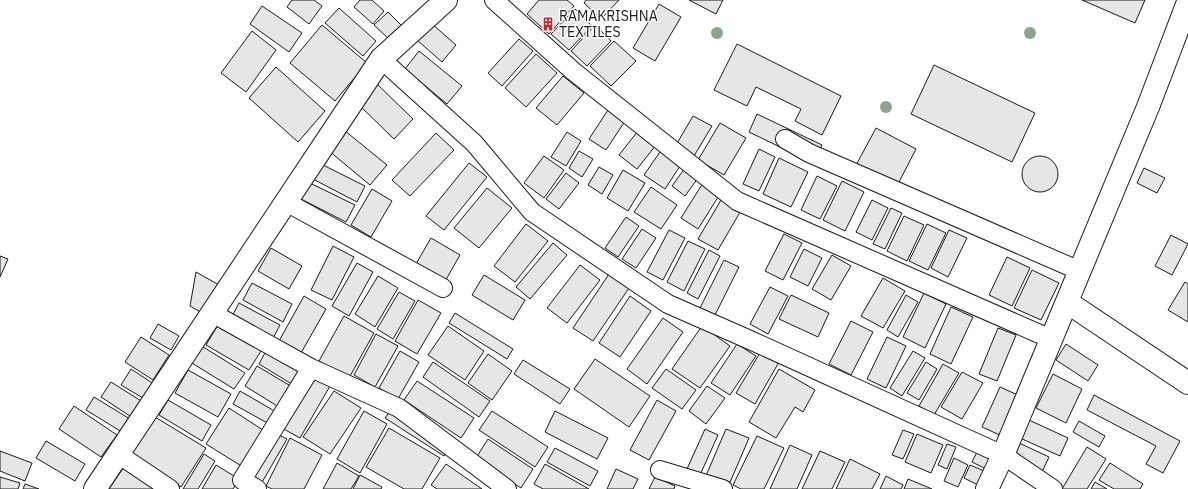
<svg xmlns="http://www.w3.org/2000/svg" width="1188" height="489" font-family="'IBM Plex Sans',sans-serif">
  <style>
    .building { fill: #e6e6e6; stroke: #1a1a1a }
    .lines { fill: none; stroke-linecap: round; stroke-linejoin: round }
    .street-casing { stroke: #1a1a1a; stroke-width: 20 }
    .secondary-casing { stroke: #1a1a1a; stroke-width: 24 }
    .street { stroke: #fff; stroke-width: 18 }
    .secondary { stroke: #fff; stroke-width: 22 }
    .tree { fill: #8aa48f }
    .labels { text-anchor: middle; dominant-baseline: central; stroke-width: 3; stroke-linejoin: round; paint-order: stroke }
    .poi-label { font-size: 14px; fill: #1a1a1a; stroke: #fff; text-anchor: start }
  </style>
  <rect width="100%" height="100%" fill="#fff"/>
  <path class="building" d="M292 0H314L322 6 309 24 287 7Z
    M360 0H372L384 11 373 24 354 7Z
    M539 0H567L574 6 549 34 527 14Z
    M586 0H619L601 19 584 3Z
    M689 0H723L716 14Z
    M1082 0H1145L1135 23Z
    M659 4 681 17 655 61 633 48Z
    M262 6 302 33 289 52 250 24Z
    M339 8 376 41 363 56 325 23Z
    M575 9 592 26 569 50 551 34Z
    M388 12 404 28 391 41 374 25Z
    M431 23 456 45 442 62 417 40Z
    M322 25 367 63 335 101 290 63Z
    M595 25 611 41 587 66 571 51Z
    M252 31 276 50 246 92 221 73Z
    M519 39 533 51 502 86 488 73Z
    M614 41 636 61 611 86 590 66Z
    M737 44 841 96 822 135 795 121 801 109 756 87 747 106 714 90Z
    M419 51 462 86 447 104 405 69Z
    M536 54 557 73 526 107 505 88Z
    M934 65 1035 113 1012 162 911 114Z
    M276 67 325 111 298 142 249 98Z
    M563 76 584 93 557 125 536 108Z
    M375 82 413 119 394 139 356 102Z
    M610 107 627 118 606 150 589 139Z
    M757 114 822 145 813 163 749 132Z
    M693 116 712 126 694 156 676 145Z
    M720 123 746 138 724 175 698 160Z
    M339 126 387 165 370 185 323 146Z
    M876 128 916 149 896 188 855 167Z
    M638 131 656 145 637 169 619 155Z
    M567 132 581 141 566 166 551 157Z
    M436 133 454 150 410 196 392 180Z
    M662 149 682 163 665 189 644 175Z
    M759 149 775 157 759 191 743 184Z
    M579 151 593 159 582 177 569 168Z
    M1022 174a18 18 0 1 1 36 0a18 18 0 1 1-36 0Z
    M544 156 564 170 544 198 524 183Z
    M779 158 808 172 791 207 763 194Z
    M319 163 365 186 357 202 311 178Z
    M469 163 487 177 444 230 426 216Z
    M599 167 613 175 602 194 588 185Z
    M685 168 698 178 685 196 672 186Z
    M1144 168 1165 178 1157 193 1137 183Z
    M623 170 645 183 628 211 607 198Z
    M566 173 579 183 559 209 546 199Z
    M817 176 837 186 820 219 801 210Z
    M842 181 864 192 845 231 823 220Z
    M308 182 355 205 346 222 299 198Z
    M703 183 720 194 698 229 681 218Z
    M651 187 677 205 661 229 634 212Z
    M487 188 512 208 479 248 454 228Z
    M372 189 392 201 371 237 351 225Z
    M724 195 743 207 718 250 698 239Z
    M872 200 888 208 872 240 856 232Z
    M891 208 902 213 885 249 873 244Z
    M904 216 924 225 907 261 887 251Z
    M626 217 639 226 618 257 605 248Z
    M526 224 548 241 515 282 494 266Z
    M927 224 946 233 928 270 909 261Z
    M642 229 656 238 636 268 622 259Z
    M669 230 685 238 663 280 647 272Z
    M949 230 967 238 948 277 931 268Z
    M784 234 802 243 783 280 765 271Z
    M1171 235 1188 244 1172 275 1155 266Z
    M431 238 460 255 439 292 409 276Z
    M688 241 705 249 684 291 667 282Z
    M553 243 567 255 530 299 516 287Z
    M333 246 354 257 332 300 311 290Z
    M271 248 302 266 289 289 258 271Z
    M804 249 822 258 808 286 790 277Z
    M709 250 720 256 698 299 687 293Z
    M832 255 851 266 831 300 812 289Z
    M0 256 8 259 0 277Z
    M1007 257 1030 268 1012 306 989 295Z
    M724 260 739 267 715 315 700 308Z
    M357 263 373 272 349 316 332 306Z
    M580 265 600 280 567 323 547 308Z
    M1032 270 1059 283 1041 320 1014 308Z
    M196 272 219 285 202 313 190 306Z
    M609 274 629 288 593 341 573 328Z
    M484 275 525 300 513 320 472 295Z
    M378 276 398 288 375 327 355 314Z
    M883 278 905 291 883 328 861 316Z
    M1185 282 1188 284V322L1168 310Z
    M252 283 292 304 283 322 243 300Z
    M770 287 788 296 768 334 750 324Z
    M399 292 415 301 393 339 377 329Z
    M924 293 946 304 925 348 903 337Z
    M791 295 829 313 818 337 779 319Z
    M906 295 918 302 898 337 887 330Z
    M304 296 326 309 301 353 279 341Z
    M630 296 651 311 620 357 599 343Z
    M418 300 441 313 417 354 395 341Z
    M239 303 280 325 271 342 230 320Z
    M951 307 973 317 951 364 930 354Z
    M455 313 513 349 507 359 449 323Z
    M344 316 374 333 349 378 319 361Z
    M663 318 683 332 647 384 627 369Z
    M851 321 873 332 851 375 829 364Z
    M158 324 179 336 171 350 150 338Z
    M218 325 261 351 249 370 206 345Z
    M448 326 484 351 465 380 428 355Z
    M702 326 730 346 700 388 672 369Z
    M998 328 1016 335 997 381 979 374Z
    M376 334 398 346 375 387 354 375Z
    M141 337 169 355 153 380 125 362Z
    M887 337 906 346 886 388 867 379Z
    M197 343 245 373 234 389 187 360Z
    M737 344 756 356 730 395 711 383Z
    M1066 344 1098 365 1088 381 1056 360Z
    M267 349 304 371 295 386 259 364Z
    M400 351 419 362 398 399 379 388Z
    M761 351 779 362 755 404 736 393Z
    M913 351 925 358 902 396 890 388Z
    M488 354 512 371 492 400 468 383Z
    M595 359 650 396 629 427 574 389Z
    M523 360 570 389 560 404 514 374Z
    M433 362 490 401 479 417 423 377Z
    M926 362 937 369 919 400 907 393Z
    M943 364 959 373 934 415 919 406Z
    M257 366 294 388 282 409 245 386Z
    M131 369 157 386 148 401 121 385Z
    M666 369 696 390 682 409 652 388Z
    M779 369 815 390 803 412 795 407 776 438 749 422Z
    M188 370 231 394 218 417 175 393Z
    M962 372 983 383 962 419 941 407Z
    M310 374 330 386 300 438 280 427Z
    M1053 374 1082 389 1066 423 1036 408Z
    M417 381 474 418 461 438 404 400Z
    M111 382 146 404 136 420 101 397Z
    M707 386 725 398 706 424 689 411Z
    M1000 387 1020 396 1002 436 982 427Z
    M240 391 278 413 271 425 233 404Z
    M334 391 361 408 330 454 303 437Z
    M1094 395 1180 441 1163 473 1146 464 1156 446 1087 410Z
    M94 397 130 419 122 432 86 410Z
    M168 400 211 425 202 441 159 415Z
    M657 400 676 411 649 460 630 450Z
    M397 401 455 439 444 456 385 418Z
    M74 406 117 435 101 457 59 429Z
    M229 408 266 432 243 467 206 444Z
    M364 411 387 424 360 473 337 459Z
    M492 411 548 447 535 467 479 430Z
    M555 411 608 438 597 459 545 432Z
    M155 417 206 448 181 487 130 455Z
    M1029 420 1068 438 1060 456 1020 438Z
    M1079 421 1105 436 1099 447 1073 432Z
    M389 428 440 458 422 489H404L366 467Z
    M705 429 718 435 700 475 687 469Z
    M726 429 749 438 728 487 705 478Z
    M903 430 914 434 903 459 892 455Z
    M275 433 287 439 261 484 250 477Z
    M917 434 943 445 931 473 905 462Z
    M757 436 784 448 764 489H741L733 485Z
    M290 438 322 455 304 489H272L266 486Z
    M488 439 533 469 521 488 476 458Z
    M46 441 85 464 75 481 36 458Z
    M1015 441 1049 457 1041 474 1007 457Z
    M947 444 956 447 947 469 938 465Z
    M790 445 812 455 797 489H770Z
    M1087 447 1106 459 1087 489H1062Z
    M555 448 598 471 590 486 547 462Z
    M820 451 845 462 832 489H802Z
    M0 452V451L32 463 25 481 0 471Z
    M977 452 995 461 990 471 972 462Z
    M204 454 215 461 198 489H183Z
    M954 458 968 465 958 487 944 481Z
    M850 459 880 474 872 489H836Z
    M337 463 359 476 351 489H323Z
    M1110 463 1143 484 1140 489H1114L1099 480Z
    M446 464 482 489H437L431 485Z
    M545 464 589 489H543L534 484Z
    M216 465 239 479 233 489H202Z
    M970 465 989 473 982 487 964 478Z
    M124 467 157 489H109Z
    M616 469 638 479 633 489H607Z
    M360 475 382 487 381 489H353Z
    M886 476 903 485 901 489H880Z
    M0 477 20 483 18 489H0Z
    M655 477 675 486 674 489H649Z
    M908 479 932 489H904Z
    M1095 482 1107 489H1091Z
    M25 484 39 489H23Z"/>
  <g class="lines">
    <g class="street-casing">
      <path id="street" d="M494 0 573 71 737 201 1051 339
        M381 59 474 143 532 212 668 304 750 340 1003 455 1053 489
        M785 139 809 153 1080 271
        M286 202 443 288
        M212 313 311 368 242 480 257 489
        M311 368 399 408 507 489
        M118 454 170 489
        M660 470 723 489"/>
    </g>
    <g class="secondary-casing">
      <path id="secondary" d="M1067 302 1188 383
        M95 489 381 59 446 0
        M987 489 1003 455 1148 107 1188 2"/>
    </g>
    <use href="#street" class="street"/>
    <use href="#secondary" class="secondary"/>
  </g>
  <g class="tree">
    <circle cx="717" cy="33" r="6"/>
    <circle cx="1030" cy="33" r="6"/>
    <circle cx="886" cy="107" r="6"/>
  </g>
  <defs>
    <g id="building-bare" transform="scale(1.08)"><path d="M-4-6H4V6H1V3H-1V6H-4ZM-2.5-4.3h1.7v1.8h-1.7ZM.8-4.3h1.7v1.8H.8ZM-2.5-1h1.7V.8h-1.7ZM.8-1h1.7V.8H.8Z" fill="#c62828" stroke="#fff" stroke-width="2.5" paint-order="stroke"/></g>
  </defs>
  <g fill-rule="evenodd">
    <use href="#building-bare" x="548" y="24"/>
  </g>
  <g class="labels">
    <g class="poi-label">
      <text x="559" y="16">RAMAKRISHNA<tspan x="559" dy="16">TEXTILES</tspan></text>
    </g>
  </g>
</svg>
